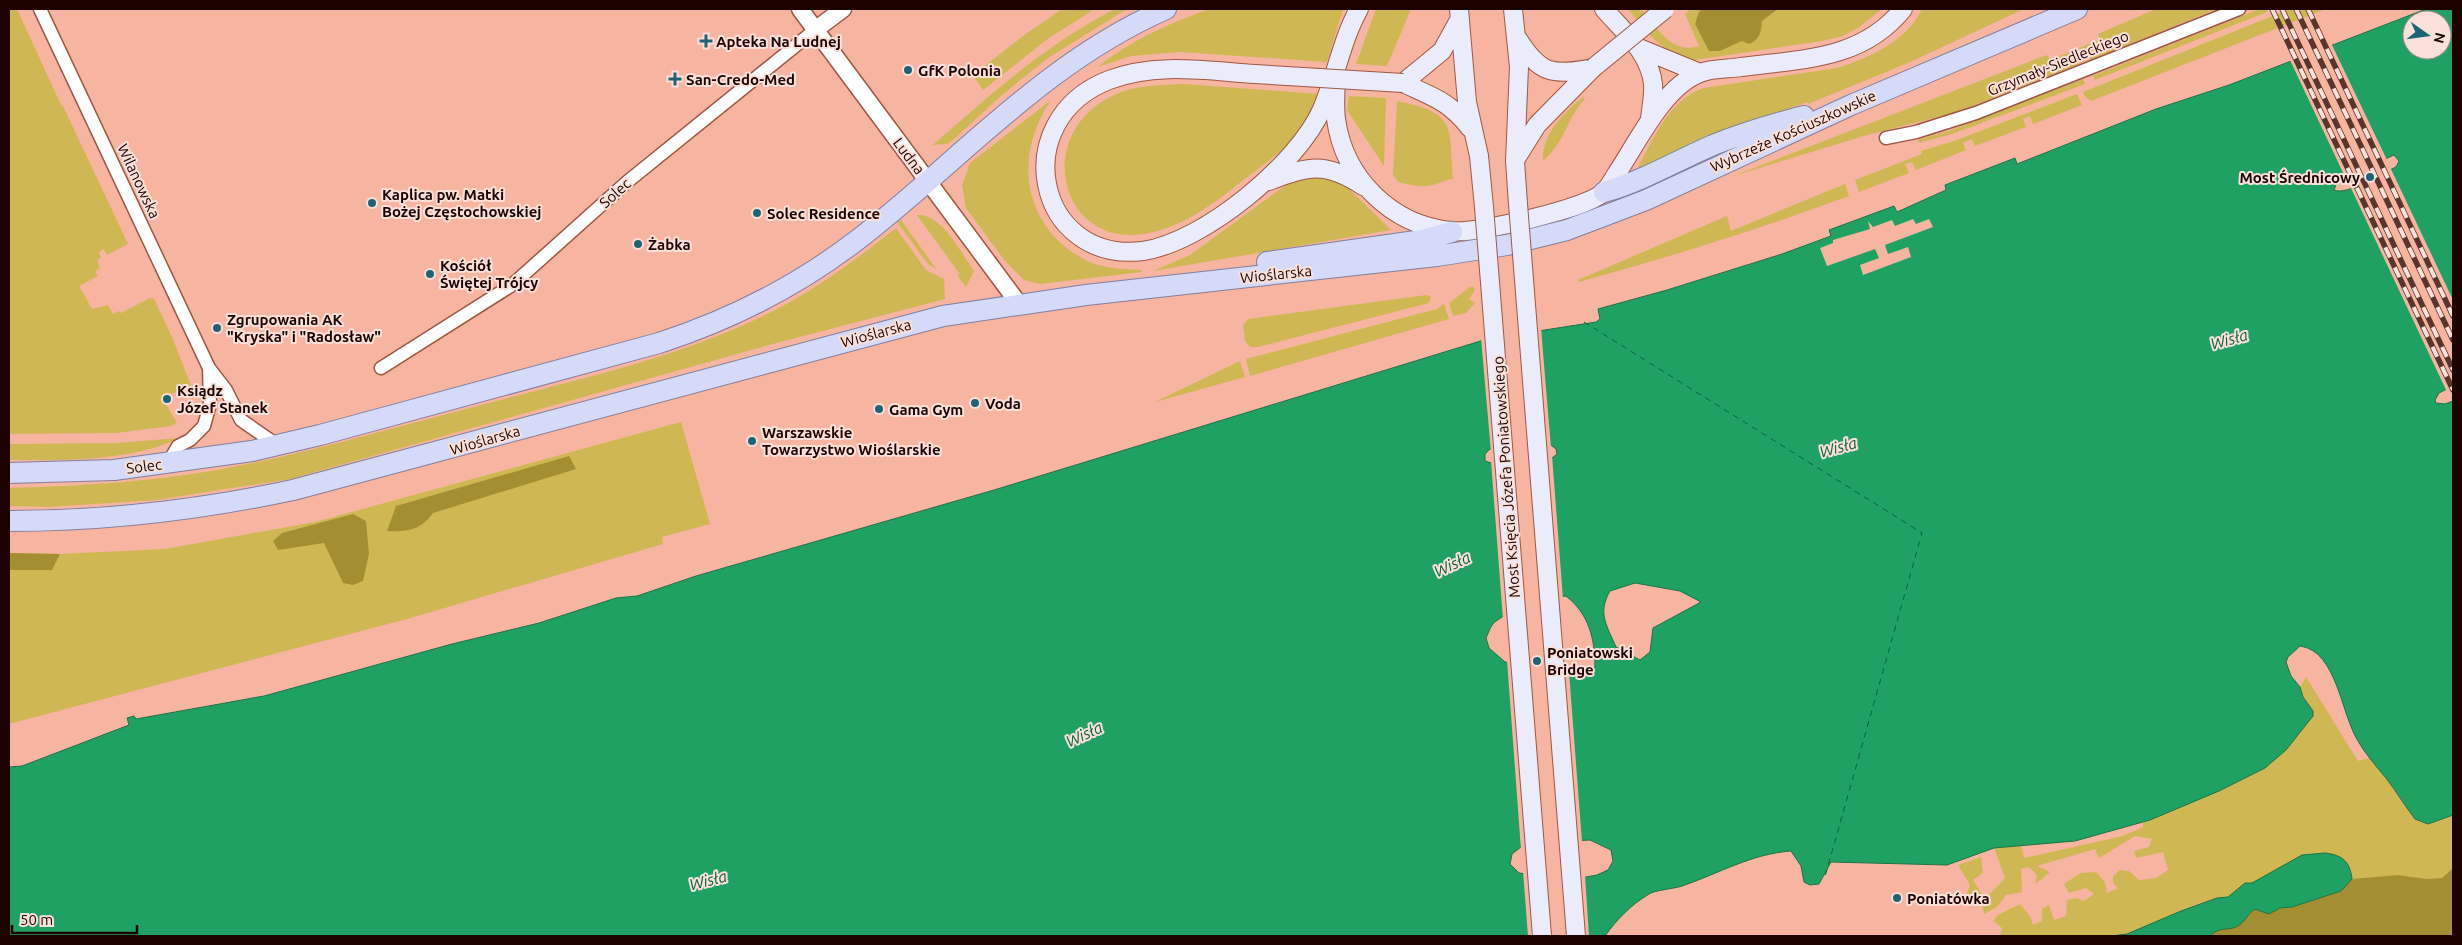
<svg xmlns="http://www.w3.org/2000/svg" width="2462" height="945" font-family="Ubuntu,sans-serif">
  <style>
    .green { fill: #cfb854 }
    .forest { fill: #a38f32 }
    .water { fill: #1fa164; stroke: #1e7246; fill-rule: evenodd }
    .pier { fill: #f6b4a1 }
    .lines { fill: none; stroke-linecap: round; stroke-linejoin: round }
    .ferry { stroke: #08633b; stroke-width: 1; stroke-dasharray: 6 5; stroke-linecap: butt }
    .minor-casing { stroke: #a05641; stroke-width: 15 }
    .tertiary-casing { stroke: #a05641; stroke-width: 19 }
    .secondary-casing { stroke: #a05641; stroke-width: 20 }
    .primary-casing { stroke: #827e9e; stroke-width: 22 }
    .minor { stroke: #fff; stroke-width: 12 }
    .tertiary { stroke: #fff; stroke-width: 16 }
    .secondary { stroke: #eaecfb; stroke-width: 18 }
    .primary { stroke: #d4daf8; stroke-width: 20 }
    .rail-casing { stroke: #5a352d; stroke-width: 5.5 }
    .rail { stroke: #fae0d8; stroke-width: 4; stroke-dasharray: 11; stroke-linecap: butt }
    .secondary-bridge-casing { stroke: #a05641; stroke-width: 20; stroke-linecap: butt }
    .secondary-bridge { stroke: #eaecfb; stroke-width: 18 }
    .poi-dot { fill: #1d6374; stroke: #fae0d8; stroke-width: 2 }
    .labels { text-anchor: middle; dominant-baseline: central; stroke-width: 4; stroke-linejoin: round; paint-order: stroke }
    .poi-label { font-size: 15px; font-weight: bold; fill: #1d0300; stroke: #fae0d8; text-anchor: start }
    .street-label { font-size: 15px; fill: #1d0300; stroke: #fae0d8 }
    .water-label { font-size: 16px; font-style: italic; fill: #08633b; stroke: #fae0d8 }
  </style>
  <rect width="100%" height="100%" fill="#f6b4a1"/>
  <path class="green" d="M9 9H17L61 105 63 106 128 244 107 255 104 249 99 252 101 258 97 260 100 268 95 271 98 276 79 286 92 309 108 305 113 314 119 311 121 313 150 298 154 299 172 337 192 388 163 396 162 398 177 423 171 426 116 433 9 434Z
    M1062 9H1095L1049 38 983 90 973 75 1023 36Z
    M1115 9H1127L1048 58 1003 94 953 140 947 144 933 145C990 95 1046 44 1115 9Z
    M1209 9H1343L1327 62 1180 52 1131 56 1098 67C1131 40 1170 23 1209 9Z
    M1376 9H1411L1387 66 1356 64Z
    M1628 9H1641C1656 27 1672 55 1699 46L1685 14 1691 9H1703L1699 12 1720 51 1760 33 1762 21 1778 9H1882L1858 28 1843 36 1822 41 1695 60C1658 50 1651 37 1628 9Z
    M1922 9H2024L1908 63 1808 104 1807 102 1717 134 1640 168 1638 167C1655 136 1669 100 1704 88L1837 68C1869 58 1907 41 1922 9Z
    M2156 9H2217L2090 60 2079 48 2100 40 2098 34Z
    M2259 9H2266L2267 12 2095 80 2093 76Z
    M2290 9H2326L2091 101 2085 97 2083 92Z
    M2070 52 2079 64 1957 112 1864 136 1733 176 2047 55 2050 60Z
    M2083 79 2085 84 1952 134 1919 143 1918 140 1954 129Z
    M1184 84 1319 94C1307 136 1274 156 1241 182 1213 204 1184 226 1149 233 1056 252 1029 124 1124 91 1142 85 1164 85 1184 84Z
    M2077 94 2082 105 2033 124 2030 116 2023 119 2026 127 1975 146 1972 139 1963 143 1966 150 1916 170 1912 162 1905 164 1909 173 1859 192 1855 180 1922 154 1921 151 1957 140Z
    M1349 96 1386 98 1384 166 1347 110Z
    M1583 97 1585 99C1566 118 1567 140 1543 161 1542 133 1563 114 1583 97Z
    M1051 100C1014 155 1021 223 1082 258 1100 269 1122 269 1142 270V272L1040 284 1024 280 1005 261 966 208 962 185 970 163Z
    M1397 101C1458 113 1449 127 1453 179 1442 180 1436 186 1426 186 1417 187 1407 184 1398 182L1393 175Z
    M1313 174 1342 182 1391 230 1153 271 1190 255 1294 179Z
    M1845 184 1849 196C1760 229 1670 257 1579 282L1578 280 1727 216 1731 231Z
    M917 215C942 213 961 253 974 271L966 287 958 277 959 273Z
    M901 220 937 270 928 264 897 222Z
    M896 228 926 270 944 279 945 299 773 344 290 479 157 500 48 507 9 506V488C87 486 166 481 243 465 318 450 392 428 466 409 577 379 691 357 792 301 829 280 863 254 896 228Z
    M1470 287H1474L1475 290 1469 299 1475 303 1466 313 1453 316 1449 303Z
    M1427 295 1431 297 1429 303 1258 347H1250L1245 341 1243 325 1248 319Z
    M1444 304 1449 319 1250 376 1246 359 1437 309Z
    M1240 361 1245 377 1155 402Z
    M681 422 710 524 662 537 663 544 407 619 9 724V553L60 554 165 549 315 522Z
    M179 438C132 462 61 460 9 460V444L117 443Z
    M2306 677 2358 761 2369 758 2387 779 2453 750V868L2442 878 2427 879 2398 875 2239 936H2000L2002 928 1993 921 1998 915 2020 904 2030 916 2033 925 2042 921V909L2049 905 2054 920 2066 916 2067 900 2076 898 2084 901 2094 894 2086 888 2069 893 2064 884 2081 873 2096 872 2105 882 2107 893 2118 888 2113 883V876L2120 870 2129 871 2139 880 2156 878 2168 870 2163 852 2136 858 2134 851 2149 847 2152 839 2135 836 2099 858 2095 849 2037 866 2050 872 2035 884 2037 875 2029 867 2021 869 2022 892 2006 895 1997 907 1984 914 1981 900 1966 896 1970 885 1958 865 1981 857 1983 873 1973 880 1983 896 1991 893 2005 878 1994 848 2021 846 2024 858 2123 836 2143 827V822L2219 791 2265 768 2286 750 2313 711 2302 697 2300 687Z"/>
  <path class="forest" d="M1703 9H1778L1762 21C1761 32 1760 40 1749 44L1742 41 1720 51H1709L1695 24 1699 12Z
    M569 456 576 469 433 513C421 530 408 532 387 531L396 506Z
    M353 514 366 521 369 554 363 581 353 585 343 583 324 543 278 550 273 541 282 533Z
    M9 553 60 554 52 570H9Z
    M2453 868V936H2210L2215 931 2233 928 2255 909 2269 914 2280 908 2292 907 2341 891 2352 879 2398 875 2427 879 2442 878Z"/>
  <path class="water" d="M2426 9H2453V386L2439 393 2435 400 2436 403 2445 404 2453 401V815L2428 824 2415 819C2405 806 2396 791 2386 778 2376 766 2366 755 2358 741 2341 714 2337 651 2300 646L2288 657 2286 662 2291 676 2300 687 2303 697 2313 711V716L2286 750 2265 768 2219 791 2150 820 2075 841 1994 848 1947 865 1831 862 1819 884 1810 885 1804 882 1801 866 1791 851C1751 854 1720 873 1682 886 1673 889 1655 890 1649 894 1631 905 1617 919 1605 936H9V767L22 766 129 725 127 718 134 716 136 719 264 696 452 644 539 623 616 598 637 596 696 576 994 490 1487 339 1596 322 1600 319 1598 309 1667 290 1782 254 1831 236 1829 230 1894 206 1897 212 1946 190 1945 185 2015 158 2017 164 2156 109 2229 85ZM2412 20H2442V50H2412ZM2394 155 2399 161 2396 167C2382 173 2347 196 2334 190L2337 182 2342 179ZM1551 445 1556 449 1557 454 1552 458 1491 463 1485 461V454L1490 449ZM1635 583 1680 591 1701 602 1653 628 1650 652 1640 660 1616 647C1607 626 1597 613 1610 591ZM1566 596C1589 614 1595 639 1595 667L1586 675 1561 674 1505 662 1489 648 1486 638C1489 632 1491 624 1496 621 1515 607 1543 598 1566 596ZM1590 840 1611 850 1613 861 1608 870 1597 875 1570 880 1519 873 1510 864 1512 854 1526 843Z
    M2325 853C2343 855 2350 862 2352 879L2341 891 2292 907 2280 908 2269 914 2255 909C2246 915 2244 925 2233 928 2223 930 2218 928 2210 936H2111L2127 934 2181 911 2217 898 2228 897 2245 883H2252L2302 855Z"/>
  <path class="pier" d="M2331 43 2387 160 2346 179 2290 60Z
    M2390 167 2453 300V389L2447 392 2350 186Z
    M1913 219 1916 224 1929 219 1933 227 1885 245 1888 254 1908 247 1911 257 1863 275 1860 265 1879 258 1875 249 1827 266 1820 248 1833 243V240L1870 229 1868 221 1873 227 1892 220 1895 226Z
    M1541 328 1551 448 1491 452 1481 338Z
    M1552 455 1563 599 1524 609 1503 620 1491 461Z
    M1507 660 1569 672 1582 842 1527 845 1521 850Z
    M1523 871 1570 877 1585 875 1589 936H1528Z"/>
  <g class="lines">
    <path class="ferry" d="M1584 322 1922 533 1824 880"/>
    <g class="minor-casing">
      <path id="minor" d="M40 9 209 368 226 390 241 420 277 445
        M1886 138 1916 132 1976 113 2239 9
        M381 368 512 285 627 182 815 30
        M168 463 178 446 190 440 204 426 210 404 209 368"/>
    </g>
    <g class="tertiary-casing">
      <path id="tertiary" d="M800 9 1019 304
        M815 30 843 9"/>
    </g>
    <g class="secondary-casing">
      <path id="secondary" d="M1459 9 1467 102 1479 156 1484 207
        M1513 9 1519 67 1515 161 1518 204
        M1604 9C1623 31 1650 53 1653 84 1654 95 1651 108 1650 119
        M1459 20 1442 51 1403 83C1433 97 1449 101 1470 128
        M1518 39C1540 74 1552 76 1593 68
        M1639 48 1700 73
        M1336 73C1336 88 1334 104 1336 119 1344 178 1391 225 1451 231 1467 233 1509 224 1526 220 1545 215 1589 205 1604 192 1609 187 1613 179 1617 173 1637 143 1664 86 1700 73 1712 68 1729 69 1741 67 1802 59 1862 60 1903 9
        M1517 157 1537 125 1593 68
        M1269 181C1309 166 1325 161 1363 186
        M1143 251C1204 242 1298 164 1322 109 1336 76 1342 39 1359 9"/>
    </g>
    <g class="primary-casing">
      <path id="primary" d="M1604 192C1643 181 1676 161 1713 145 1743 133 1773 124 1804 116
        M1267 262 1423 240 1452 232
        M9 473 114 470 252 451 320 435 659 343C730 320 797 286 856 241 960 161 1043 63 1166 9
        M9 521C105 521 199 510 293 490L943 316 1086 295 1437 256 1507 245 1567 230 1646 200 1851 105 2077 9"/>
    </g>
    <use href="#minor" class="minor"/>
    <use href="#tertiary" class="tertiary"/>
    <use href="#secondary" class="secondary"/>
    <use href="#primary" class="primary"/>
    <g class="rail-casing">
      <path id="rail" d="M2272 9 2453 390
        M2282 9 2453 370
        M2296 9 2453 340
        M2308 9 2453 316"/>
    </g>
    <use href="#rail" class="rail"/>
    <g class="secondary-bridge-casing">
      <path id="secondary-bridge" d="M1593 68 1665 9
        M1518 204 1576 936
        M1484 207 1542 936
        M1143 251C1036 264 1006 120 1109 80 1156 62 1207 71 1255 74 1305 77 1354 80 1403 83"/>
    </g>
    <use href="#secondary-bridge" class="secondary-bridge"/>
  </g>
  <g class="poi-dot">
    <path d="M703.5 33.5h5v5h5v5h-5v5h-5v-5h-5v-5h5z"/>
    <circle cx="908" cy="70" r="5"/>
    <path d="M672.5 71.5h5v5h5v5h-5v5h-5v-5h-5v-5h5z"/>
    <circle cx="2370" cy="177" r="5"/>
    <circle cx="372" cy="203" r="5"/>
    <circle cx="757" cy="213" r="5"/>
    <circle cx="638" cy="244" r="5"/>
    <circle cx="430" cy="274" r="5"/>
    <circle cx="217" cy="328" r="5"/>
    <circle cx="167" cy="399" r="5"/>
    <circle cx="975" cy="403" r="5"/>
    <circle cx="879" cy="409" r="5"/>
    <circle cx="752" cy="441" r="5"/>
    <circle cx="1537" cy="661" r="5"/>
    <circle cx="1897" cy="898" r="5"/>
  </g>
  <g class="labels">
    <g class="poi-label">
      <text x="716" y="41">Apteka Na Ludnej</text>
      <text x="918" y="70">GfK Polonia</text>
      <text x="686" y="79">San-Credo-Med</text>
      <text x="2360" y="177" text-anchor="end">Most Średnicowy</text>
      <text x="382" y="194">Kaplica pw. Matki<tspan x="382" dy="17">Bożej Częstochowskiej</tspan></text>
      <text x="767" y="213">Solec Residence</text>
      <text x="648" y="244">Żabka</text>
      <text x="440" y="265">Kościół<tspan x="440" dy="17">Świętej Trójcy</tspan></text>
      <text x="227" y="319">Zgrupowania AK<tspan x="227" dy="17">"Kryska" i "Radosław"</tspan></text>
      <text x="177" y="390">Ksiądz<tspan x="177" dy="17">Józef Stanek</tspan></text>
      <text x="985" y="403">Voda</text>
      <text x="889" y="409">Gama Gym</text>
      <text x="762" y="432">Warszawskie<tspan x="762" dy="17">Towarzystwo Wioślarskie</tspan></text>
      <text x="1547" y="652">Poniatowski<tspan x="1547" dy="17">Bridge</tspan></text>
      <text x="1907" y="898">Poniatówka</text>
    </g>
    <g class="street-label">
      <text transform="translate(2058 63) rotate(-22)">Grzymały-Siedleckiego</text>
      <text transform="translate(1793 131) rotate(-24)">Wybrzeże Kościuszkowskie</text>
      <text transform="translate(909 156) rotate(53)">Ludna</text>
      <text transform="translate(139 181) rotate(65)">Wilanowska</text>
      <text transform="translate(615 193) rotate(-42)">Solec</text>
      <text transform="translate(1276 274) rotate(-6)">Wioślarska</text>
      <text transform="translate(876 333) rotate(-15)">Wioślarska</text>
      <text transform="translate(485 440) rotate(-16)">Wioślarska</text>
      <text transform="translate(144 466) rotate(-7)">Solec</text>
      <text transform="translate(1506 477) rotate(-94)">Most Księcia Józefa Poniatowskiego</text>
    </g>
    <g class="water-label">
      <text transform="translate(2229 339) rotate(-15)">Wisła</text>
      <text transform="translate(1838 447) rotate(-15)">Wisła</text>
      <text transform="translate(1452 564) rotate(-25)">Wisła</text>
      <text transform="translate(1084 734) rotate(-25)">Wisła</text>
      <text transform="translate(708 880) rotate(-14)">Wisła</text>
    </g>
  </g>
  <rect width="2462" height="945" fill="none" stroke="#1d0300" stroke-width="20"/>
  <g transform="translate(2427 35) rotate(104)"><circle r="24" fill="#fae0d8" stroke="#a28882"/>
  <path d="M0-4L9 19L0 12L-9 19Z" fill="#1d6374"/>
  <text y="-8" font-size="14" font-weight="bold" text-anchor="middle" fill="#1d0300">N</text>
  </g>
  <path d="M12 925v8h125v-8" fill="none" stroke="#1d0300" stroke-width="2.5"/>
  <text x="20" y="925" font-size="15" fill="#1d0300" stroke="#fae0d8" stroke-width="4" paint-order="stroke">50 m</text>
</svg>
